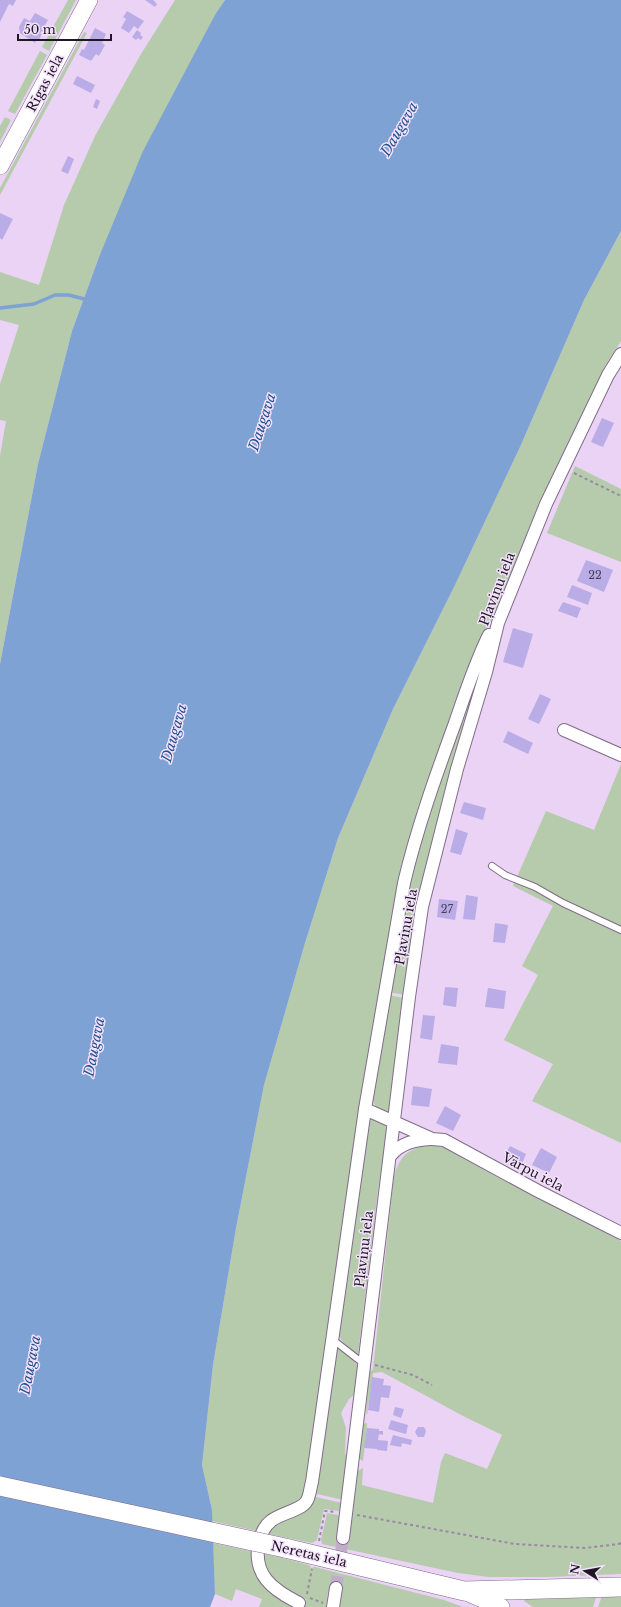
<svg xmlns="http://www.w3.org/2000/svg" width="621" height="1607" font-family="'Libre Baskerville',serif">
  <style>
    .green { fill: #b5cbab }
    .water { fill: #7ea2d3 }
    .lines { fill: none; stroke-linecap: round; stroke-linejoin: round }
    .stream { stroke: #7ea2d3; stroke-width: 3.5 }
    .building { fill: #baace6 }
    .street-tunnel { stroke: #c1adca; stroke-width: 12; stroke-dasharray: 12 6; stroke-linecap: butt }
    .lane-casing { stroke: #816c8a; stroke-width: 8 }
    .street-casing { stroke: #816c8a; stroke-width: 14 }
    .secondary-casing { stroke: #816c8a; stroke-width: 18 }
    .primary-casing { stroke: #816c8a; stroke-width: 20 }
    .path { stroke: #9a89a2; stroke-width: 2; stroke-dasharray: 3 3; stroke-linecap: butt }
    .lane { stroke: #fff; stroke-width: 6 }
    .street { stroke: #fff; stroke-width: 12 }
    .secondary { stroke: #fff; stroke-width: 17 }
    .primary { stroke: #fff; stroke-width: 19 }
    .primary-bridge-casing { stroke: #816c8a; stroke-width: 20; stroke-linecap: butt }
    .primary-bridge { stroke: #fff; stroke-width: 19 }
    .labels { text-anchor: middle; dominant-baseline: central; stroke-width: 3; stroke-linejoin: round; paint-order: stroke }
    .number-label { font-size: 11px; fill: #463c54 }
    .street-label { font-size: 13px; fill: #1f1723; stroke: #f4e2fc }
    .water-label { font-size: 14px; font-style: italic; fill: #21518e; stroke: #f4e2fc }
  </style>
  <rect width="100%" height="100%" fill="#ead3f4"/>
  <path class="green" d="M68 0H76L49 51 42 47Z
    M175 0H225L216 13 99 257 72 331 38 464 0 664V456L6 421 0 420V384L19 325 0 320V272L39 285 64 205 95 136 141 54Z
    M84 32 87 33 0 195V188Z
    M40 51 47 55 15 114 8 111Z
    M5 117 11 120 0 142V126Z
    M621 231V341L605 366 475 657 413 832 302 1504 261 1532 212 1521V1510L202 1465 213 1365 236 1228 264 1085 305 943 338 838 393 709 455 585 520 447 584 300Z
    M575 466 621 489V562L547 533Z
    M489 644 405 995 388 992 415 852Z
    M621 764V1143L532 1101 553 1064 504 1040 538 975 522 966 553 906 513 886 546 811 594 830Z
    M388 995 404 998 389 1114C381 1112 374 1107 372 1098Z
    M373 1119 385 1123 387 1136 378 1190 358 1355C351 1348 342 1344 338 1334L369 1122Z
    M429 1145 442 1147 455 1151 621 1241V1574L548 1577H489L458 1573 322 1544 321 1540 327 1513 338 1515 349 1533 357 1471 363 1468 362 1485 433 1503 441 1462 445 1453 487 1469 502 1435 465 1417 382 1372 373 1373 367 1415 366 1413 369 1373 373 1369 394 1175C401 1155 408 1149 429 1145Z
    M335 1346 346 1352 357 1365V1375L354 1395 349 1399 341 1413 346 1428 345 1453 349 1461 343 1500 317 1494 314 1492Z
    M365 1423H367V1428L363 1461 358 1458 362 1427Z
    M311 1494 316 1497 342 1503 339 1511 324 1509 317 1540 312 1543 264 1533Z
    M213 1543 283 1558 309 1565 311 1568 315 1567 444 1600 463 1607H340L342 1593 341 1590 330 1589 328 1592 326 1607H305L306 1599 295 1597 294 1607H259L262 1599 236 1589 232 1601 215 1594Z
    M597 1594 593 1607H533L524 1601 526 1598Z
    M602 1596H621V1607H598Z"/>
  <path class="water" d="M225 0H621V231L584 300 520 447 455 585 393 709 338 838 305 943 264 1085 236 1228 213 1365 202 1465 212 1510 215 1594 210 1607H0V664L38 464 72 331 99 257 143 151 216 13Z"/>
  <g class="lines">
    <path class="stream" d="M0 308 34 304 55 295H69L84 299"/>
  </g>
  <path class="building" d="M0 0H16L13 6 9 4 0 22Z
    M145 0H153L157 4 155 7Z
    M127 11 144 21 138 29 134 26 129 33 121 28 126 19 123 17Z
    M35 13 48 20 45 25H47L43 32 42 31 40 33 42 34 39 40 37 39 35 43 20 33 19 27 24 18 30 21Z
    M95 28 106 34 102 43 105 45 99 56 96 54 91 61 79 55 82 49 84 50Z
    M137 30 141 33 140 35 143 37 141 40 138 38 136 40 132 37Z
    M77 76 95 85 91 93 73 84Z
    M96 99 100 101 97 109 93 107Z
    M68 156 74 159 68 174 61 171Z
    M0 213 13 219 2 240 0 238Z
    M602 418 614 423 603 447 591 442Z
    M586 560 613 570 604 592 577 581Z
    M572 585 592 593 588 605 567 597Z
    M563 602 581 608 577 618 558 611Z
    M513 628 533 634 523 668 503 662Z
    M540 694 551 699 539 724 528 719Z
    M508 731 533 743 528 754 503 742Z
    M464 802 486 808 483 820 460 813Z
    M456 829 468 833 461 855 450 852Z
    M466 895 478 897 475 920 463 919Z
    M439 899 458 901 455 920 437 917Z
    M495 923 508 925 505 943 493 942Z
    M445 987 458 988 456 1007 443 1005Z
    M488 988 506 991 504 1009 485 1007Z
    M423 1015 435 1016 432 1040 420 1038Z
    M441 1044 459 1047 457 1065 438 1063Z
    M413 1086 432 1089 429 1107 411 1105Z
    M445 1106 461 1115 453 1131 436 1123Z
    M510 1146 526 1154 521 1166 504 1157Z
    M541 1148 557 1157 549 1173 532 1165Z
    M372 1377 384 1379 383 1385 391 1386 389 1398 381 1397 379 1412 368 1410Z
    M395 1407 404 1409 401 1418 393 1415Z
    M391 1420 408 1425 406 1434 388 1429Z
    M418 1427H424L426 1431 424 1437H418L415 1432Z
    M367 1428 379 1429V1431H383V1435L379 1434 378 1440 388 1441 387 1451 378 1450V1451L377 1449 364 1448Z
    M393 1435 412 1440 411 1445 402 1443 401 1447 390 1445Z"/>
  <g class="lines">
    <path class="street-tunnel" d="M336 1588 343 1538"/>
    <g class="lane-casing">
      <path id="lane" d="M492 866 505 875 535 887 563 903 621 930
        M332 1339 364 1364"/>
    </g>
    <g class="street-casing">
      <path id="street" d="M564 730 621 755
        M365 1109 432 1139 444 1140 538 1191 621 1233
        M391 1155C401 1143 415 1140 430 1139
        M343 1538 409 997 422 907 457 769 486 672 498 623 546 504 608 375 621 354
        M299 1603C273 1590 252 1575 259 1542 261 1534 264 1526 271 1521 279 1514 301 1510 306 1502 310 1497 310 1488 312 1482L365 1109 404 883C417 828 436 775 455 723 465 694 475 663 489 635
        M333 1607 336 1588"/>
    </g>
    <g class="secondary-casing">
      <path id="secondary" d="M0 166 89 0
        M464 1591 501 1607"/>
    </g>
    <g class="primary-casing">
      <path id="primary" d="M285 1548 464 1591 621 1587"/>
    </g>
    <path class="path" d="M574 473 621 496
      M375 1365 413 1375 432 1385
      M357 1515 515 1544 585 1548 619 1544
      M319 1541 325 1511 335 1512
      M621 1543 619 1544H621
      M307 1594 312 1569
      M310 1598 323 1603"/>
    <use href="#lane" class="lane"/>
    <use href="#street" class="street"/>
    <use href="#secondary" class="secondary"/>
    <use href="#primary" class="primary"/>
    <g class="primary-bridge-casing">
      <path id="primary-bridge" d="M0 1486 285 1548"/>
    </g>
    <use href="#primary-bridge" class="primary-bridge"/>
  </g>
  <g class="labels">
    <g class="number-label">
      <text x="595" y="575">22</text>
      <text x="447" y="909">27</text>
    </g>
    <g class="street-label">
      <text transform="translate(45 83) rotate(-62)">Rīgas iela</text>
      <text transform="translate(497 589) rotate(-69)">Pļaviņu iela</text>
      <text transform="translate(406 927) rotate(-80)">Pļaviņu iela</text>
      <text transform="translate(533 1172) rotate(28)">Vārpu iela</text>
      <text transform="translate(364 1249) rotate(-83)">Pļaviņu iela</text>
      <text transform="translate(309 1554) rotate(13)">Neretas iela</text>
    </g>
    <g class="water-label">
      <text transform="translate(399 129) rotate(-60)">Daugava</text>
      <text transform="translate(262 422) rotate(-72)">Daugava</text>
      <text transform="translate(174 733) rotate(-74)">Daugava</text>
      <text transform="translate(94 1047) rotate(-79)">Daugava</text>
      <text transform="translate(30 1365) rotate(-79)">Daugava</text>
    </g>
  </g>
  <g transform="translate(585 1571) rotate(281)" stroke="#f4e2fc" stroke-width="3" paint-order="stroke">
  <path d="M0-3L7 15L0 10L-7 15Z" fill="#1f1723"/>
  <text y="-6" font-size="11" font-weight="bold" text-anchor="middle" fill="#1f1723">N</text>
  </g>
  <path d="M18 34v6h93v-6" fill="none" stroke="#1f1723" stroke-width="2"/>
  <text x="24" y="34" font-size="12" fill="#1f1723" stroke="#f4e2fc" stroke-width="3" paint-order="stroke">50 m</text>
</svg>
